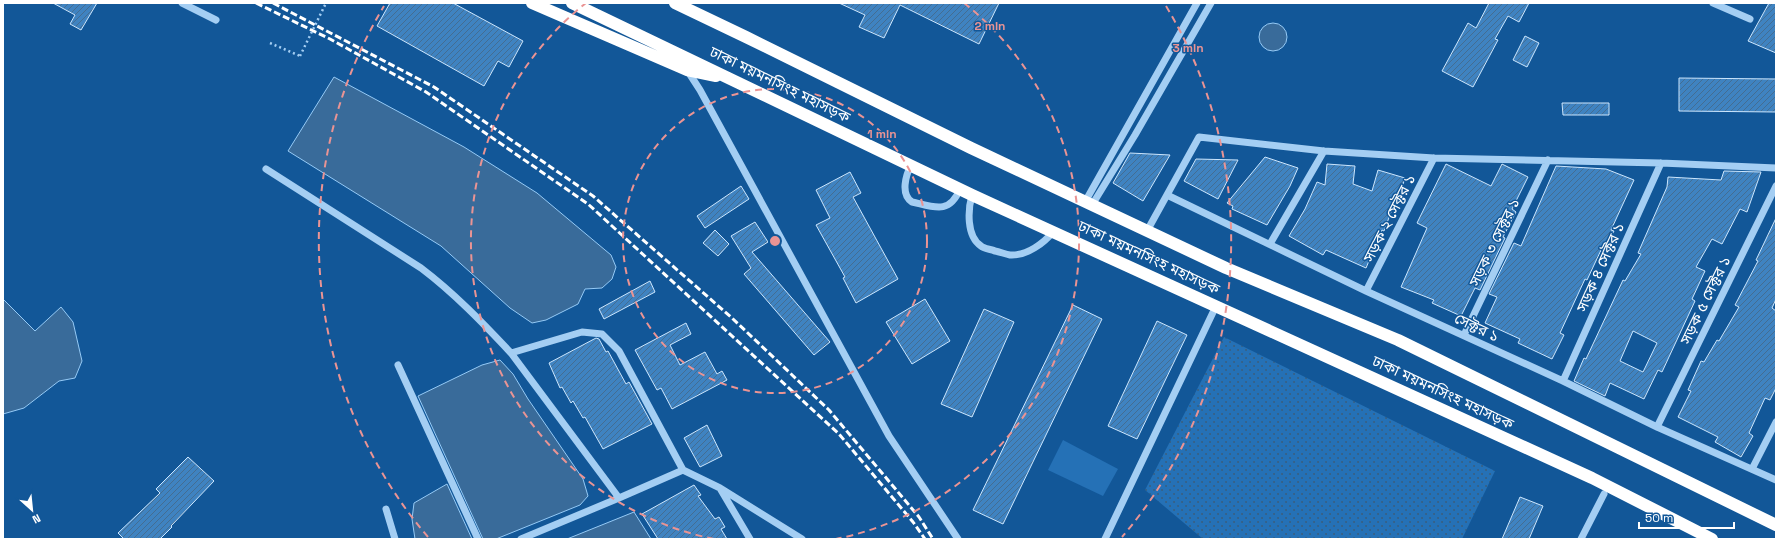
<svg xmlns="http://www.w3.org/2000/svg" width="1779" height="542" font-family="'Space Grotesk','Noto Sans Bengali',sans-serif">
  <style>
    .grass { fill: #2571b6 }
    .park { fill: url(#park-dots) }
    .water { fill: #396b9a; stroke: #95caf6 }
    .building { fill: url(#building-hatch); stroke: #cce6fd; fill-rule: evenodd }
    .lines { fill: none; stroke-linecap: round; stroke-linejoin: round }
    .path { stroke: #a4cef3; stroke-width: 2.5; stroke-dasharray: 2 3; stroke-linecap: butt }
    .minor { stroke: #a4cef3; stroke-width: 7 }
    .highway { stroke: #fff; stroke-width: 12 }
    .rail { stroke: #fff; stroke-width: 3; stroke-dasharray: 7 3; stroke-linecap: butt }
    .path-bridge { stroke: #a4cef3; stroke-width: 2.5; stroke-dasharray: 2 3; stroke-linecap: butt }
    .ring { fill: none; stroke: #ea9494; stroke-width: 2; stroke-dasharray: 7 5 }
    .labels { text-anchor: middle; dominant-baseline: central; stroke-width: 3; stroke-linejoin: round; paint-order: stroke }
    .street-label { font-size: 15px; fill: #fff; stroke: #125798 }
    .centre { fill: #ea9494; stroke: #125798; stroke-width: 2 }
    .ring-label { font-size: 12px; text-anchor: middle; font-weight: bold; fill: #ea9494; stroke: #125798; stroke-width: 3; stroke-linejoin: round; paint-order: stroke }
  </style>
  <defs>
    <pattern id="park-dots" width="8" height="8" patternUnits="userSpaceOnUse"><rect width="8" height="8" fill="#2571b6"/><path d="M2 2h.1M6 6h.1" fill="none" stroke="#3a5d7c" stroke-width="1.8" stroke-linecap="round"/></pattern>
    <pattern id="building-hatch" width="6" height="6" patternUnits="userSpaceOnUse"><rect width="6" height="6" fill="#3f83c1"/><path d="M-1 1l2-2M0 6l6-6M5 7l2-2" fill="none" stroke="#446d92"/></pattern>
  </defs>
  <rect width="100%" height="100%" fill="#125798"/>
  <path class="grass" d="M1063 440 1118 469 1103 496 1048 470Z"/>
  <path class="park" d="M1224 337 1495 471 1462 539H1203L1145 490Z"/>
  <path class="water" d="M1259 37a14 14 0 1 1 28 0a14 14 0 1 1-28 0Z
    M334 77 464 147 537 193 611 255 616 267 612 279 602 288 585 289 578 304 546 320 532 323 510 308 441 246 288 151Z
    M3 299 35 331 61 307 73 322 82 361 75 378 59 381 24 408 3 414Z
    M500 360 513 374 528 399 583 479 588 496 580 505 496 539H483L418 396 482 365Z
    M447 484 472 539H415L412 519 414 503Z
    M634 512 651 539H567Z"/>
  <path class="building" d="M53 3H97L81 30 70 24 75 15Z
    M390 3H453L523 41 509 67 498 61 484 86 377 26Z
    M839 3H999L979 44 900 5 884 38 859 27 865 15Z
    M1489 3H1529L1519 22 1508 16 1495 39 1498 40 1473 87 1442 71 1468 23 1476 28Z
    M1769 3H1776V53L1748 41Z
    M1525 36 1539 43 1527 67 1513 60Z
    M1679 78 1776 79V112L1679 111Z
    M1562 103H1609V115H1563Z
    M1130 153 1170 155 1143 201 1113 183Z
    M1265 157 1298 168 1290 186 1267 225 1232 209 1233 206 1227 203Z
    M1196 159 1238 160 1218 199 1184 181Z
    M1327 164 1355 166 1353 184 1372 191 1378 170 1405 178 1399 197 1397 196 1384 231 1382 230 1366 268 1326 250 1323 255 1289 236 1305 209 1317 182 1325 185Z
    M1446 164 1491 186 1502 164 1528 177 1512 209 1516 212 1503 237 1505 238 1480 290 1475 288 1461 316 1432 303 1434 300 1401 287 1427 228 1417 223Z
    M1556 166 1606 169 1634 180 1611 230 1614 231 1604 249 1602 248 1587 280 1585 279 1560 333 1564 335 1552 359 1518 343 1520 339 1485 323 1497 297 1489 294 1514 243 1521 246Z
    M1724 171 1761 172 1747 212 1740 209 1722 244 1712 239 1696 267 1705 271 1692 299 1695 301 1662 372 1658 370 1644 399 1610 383 1605 396 1574 381 1584 358 1586 359 1623 280 1625 281 1641 254 1638 253 1667 187 1668 177 1721 180ZM1633 331 1657 343 1643 372 1620 361Z
    M850 172 861 193 853 197 898 279 856 303 843 278 845 277 816 225 830 218 816 190Z
    M741 186 749 199 705 228 697 216Z
    M1776 218V299L1772 308 1776 311V388L1770 400 1765 398 1749 433 1753 436 1741 457 1715 442 1718 437 1678 417 1691 391 1688 390 1701 361 1704 362 1717 340 1719 341 1739 307 1735 305 1758 261 1756 260Z
    M755 222 768 242 752 252 830 342 814 355 744 274 751 268 731 236Z
    M715 230 729 244 718 256 703 243Z
    M650 281 655 292 604 319 599 309Z
    M925 299 950 341 912 364 886 322Z
    M1073 305 1102 319 1003 524 973 510Z
    M984 309 1014 322 972 417 941 404Z
    M1157 321 1187 335 1137 439 1108 426Z
    M686 323 691 334 670 345 680 365 705 352 717 374 722 371 727 380 672 409 661 388 657 390 635 350Z
    M596 338 599 339 606 352 608 351 626 384 629 382 652 424 603 449 585 417 583 418 573 401 571 403 562 387 560 388 549 363Z
    M707 425 722 456 700 467 684 438Z
    M188 457 214 481 171 526 172 527 160 539H124L118 533 160 493 156 489Z
    M694 485 701 495 698 496 715 519 719 517 725 527 721 529 727 539H658L642 514Z
    M1520 497 1543 506 1529 539H1502Z"/>
  <g class="lines">
    <path class="path" d="M270 43 300 56"/>
    <path class="minor" d="M182 3 216 20
      M1713 3 1750 19
      M687 70 700 90 889 436 958 539
      M911 165C906 175 900 194 912 202 934 207 949 215 960 189
      M266 169 421 268C454 293 482 322 511 353L582 332 602 334 619 351 683 470
      M972 195C968 209 966 236 981 246 984 249 991 249 995 251 1000 252 1005 254 1010 255 1027 256 1044 243 1054 231
      M1167 195 1366 291 1563 381 1657 427 1776 480
      M1085 202 1197 3
      M1092 205 1135 135 1211 3
      M1147 231 1199 137 1324 151 1434 158 1661 163 1776 168
      M1270 244 1324 151
      M1366 291 1434 158
      M1464 335 1548 160
      M511 353 619 498
      M398 365 478 539
      M1563 381 1661 163
      M1657 427 1776 186
      M1752 469 1776 422
      M721 490 750 539
      M386 509 395 539
      M521 539 619 498 683 470 720 488 802 539
      M1105 539 1216 306
      M1581 539 1604 494 1581 539"/>
    <path class="highway" d="M532 3 687 70 716 76
      M572 3 972 195 1592 478 1712 539
      M675 3 746 37 971 148 1226 268 1398 340 1776 525"/>
    <path class="rail" d="M256 3 330 39 426 92 588 204 839 434 913 522 925 539
      M273 3 434 87 593 196 732 318 829 410 919 517 933 539"/>
    <path class="path-bridge" d="M300 56 326 3"/>
  </g>
  <g class="ring">
    <circle cx="775" cy="241" r="152"/>
    <path d="M714 539A304 304 0 0 1 586 3M964 3A304 304 0 0 1 836 539"/>
    <path d="M428 537A456 456 0 0 1 384 6M1166 6A456 456 0 0 1 1122 537"/>
  </g>
  <g class="labels">
    <g class="street-label">
      <text transform="translate(780 84) rotate(26)">ঢাকা ময়মনসিংহ মহাসড়ক</text>
      <text transform="translate(1389 218) rotate(-63)">সড়ক ২ সেক্টর ১</text>
      <text transform="translate(1494 242) rotate(-64)">সড়ক ৩ সেক্টর ১</text>
      <text transform="translate(1149 257) rotate(25)">ঢাকা ময়মনসিংহ মহাসড়ক</text>
      <text transform="translate(1600 267) rotate(-66)">সড়ক ৪ সেক্টর ১</text>
      <text transform="translate(1705 300) rotate(-64)">সড়ক ৫ সেক্টর ১</text>
      <text transform="translate(1477 327) rotate(25)">সেক্টর ১</text>
      <text transform="translate(1443 392) rotate(25)">ঢাকা ময়মনসিংহ মহাসড়ক</text>
    </g>
  </g>
  <circle cx="775" cy="241" r="6" class="centre"/>
  <g class="ring-label">
    <text x="990" y="30">2 min</text>
    <text x="1188" y="52">3 min</text>
    <text x="882" y="138">1 min</text>
  </g>
  <rect width="1779" height="542" fill="none" stroke="#ffffff" stroke-width="8"/>
  <g transform="translate(32 510) rotate(153)" stroke="#125798" stroke-width="3" paint-order="stroke">
  <path d="M0-3L7 15L0 10L-7 15Z" fill="#ffffff"/>
  <text y="-6" font-size="11" font-weight="bold" text-anchor="middle" fill="#ffffff">N</text>
  </g>
  <path d="M1639 522v6h95v-6" fill="none" stroke="#ffffff" stroke-width="2"/>
  <text x="1645" y="522" font-size="12" fill="#ffffff" stroke="#125798" stroke-width="3" paint-order="stroke">50 m</text>
</svg>
